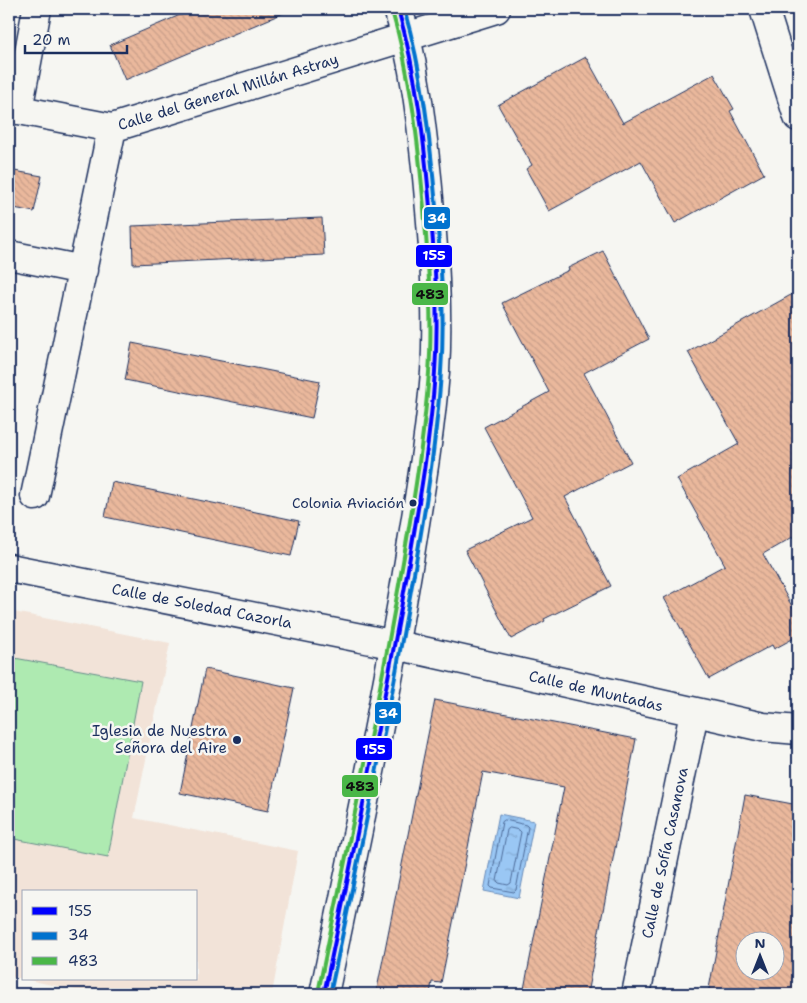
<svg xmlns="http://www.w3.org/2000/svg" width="807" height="1003" font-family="'Shantell Sans',sans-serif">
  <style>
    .built { fill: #f2e3d8; fill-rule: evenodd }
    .pitch { fill: #aeeab1; stroke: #648c88 }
    .water { fill: url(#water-ripples); stroke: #678ab8 }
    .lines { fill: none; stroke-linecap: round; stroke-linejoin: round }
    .shore { stroke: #4e6c9a; stroke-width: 1 }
    .building { fill: url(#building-back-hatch); stroke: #1b2f5e; fill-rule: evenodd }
    .street-casing { stroke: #1b2f5e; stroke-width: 31 }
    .path { stroke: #1b2f5e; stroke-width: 3; stroke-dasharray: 1 4; stroke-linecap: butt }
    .street { stroke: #f6f6f2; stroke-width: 28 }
    .bus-1-casing { stroke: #f6f6f2; stroke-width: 8 }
    .bus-2-casing { stroke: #f6f6f2; stroke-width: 8 }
    .bus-3-casing { stroke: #f6f6f2; stroke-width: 8 }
    .bus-1 { stroke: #00f; stroke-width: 4 }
    .bus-2 { stroke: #0072ce; stroke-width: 4 }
    .bus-3 { stroke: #4ab747; stroke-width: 4 }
    .bus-dot { fill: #1b2f5e; stroke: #f6f6f2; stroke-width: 2 }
    .labels { text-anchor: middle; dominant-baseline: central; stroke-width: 5; stroke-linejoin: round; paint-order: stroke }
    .bus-label { font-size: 14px; fill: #1b2f5e; stroke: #f6f6f2; text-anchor: end }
    .street-label { font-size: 15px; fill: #1b2f5e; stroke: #f6f6f2 }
    .poi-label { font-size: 15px; fill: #1b2f5e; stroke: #f6f6f2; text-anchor: end }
    .line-badge { stroke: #f6f6f2; stroke-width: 2 }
    .badge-label { font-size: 14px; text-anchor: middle; font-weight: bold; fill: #fff }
    .pale-badge-label { font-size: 14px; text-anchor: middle; font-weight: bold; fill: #111 }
  </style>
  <defs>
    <pattern id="water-ripples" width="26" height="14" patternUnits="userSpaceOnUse" patternTransform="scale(1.25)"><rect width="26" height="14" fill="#9ac7f4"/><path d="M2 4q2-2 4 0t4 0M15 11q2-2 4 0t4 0" fill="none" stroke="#84abd4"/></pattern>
    <pattern id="building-back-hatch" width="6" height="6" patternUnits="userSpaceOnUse" patternTransform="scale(1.25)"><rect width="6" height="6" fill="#eab89c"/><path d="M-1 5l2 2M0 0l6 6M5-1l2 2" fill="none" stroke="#c89e89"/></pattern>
  </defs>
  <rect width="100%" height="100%" fill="#f6f6f2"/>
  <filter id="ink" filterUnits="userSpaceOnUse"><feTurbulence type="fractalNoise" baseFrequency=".02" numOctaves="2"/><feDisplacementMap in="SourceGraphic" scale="10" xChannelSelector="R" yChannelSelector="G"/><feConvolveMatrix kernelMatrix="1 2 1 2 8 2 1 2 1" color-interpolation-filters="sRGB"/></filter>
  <g filter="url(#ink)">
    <path class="built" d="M9 611 170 643 134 818 298 851 272 994H95L9 976ZM24 892H196V979H24Z"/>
    <path class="pitch" d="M9 657 141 681 108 857 9 838Z"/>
    <path class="water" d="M499 814 534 821 519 898 484 891Z"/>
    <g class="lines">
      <path class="shore" d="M505 820 526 825 528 827 516 890 514 892 492 888 490 886 502 822Z
        M510 828 519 830 521 832 511 883 508 885 499 883 497 881 507 830Z"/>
    </g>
    <path class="building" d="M194 9H293L125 80 110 45Z
      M586 57 623 123 714 74 734 109 730 111 764 174 675 223 641 161 549 211 526 169 532 165 498 105Z
      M9 170 42 176 34 212 9 207Z
      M322 218 324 255 133 264 132 226Z
      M603 251 649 339 584 373 631 462 565 497 611 586 544 619 545 621 511 639 465 550 532 517 484 427 549 392 502 303 569 270 568 268Z
      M798 291V534L763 554 798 617V636L774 649 772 645 709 679 664 598 725 565 677 479 739 444 688 352Z
      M132 343 320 381 312 418 125 380Z
      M112 482 299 521 291 556 105 517Z
      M205 669 294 688 268 811 180 793Z
      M435 700 636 739 587 994H523L564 787 483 772 441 983 432 982 430 994H376Z
      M745 795 798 805V994H708ZM744 940H774V970H744Z"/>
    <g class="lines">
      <g class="street-casing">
        <path id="street" d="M764 9 798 117
          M9 108 112 128 496 9
          M18 110 37 9
          M9 255 83 270
          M35 496 112 128
          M9 568 396 645 763 727 798 730
          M324 994C354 850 385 706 409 561 419 498 430 435 435 372 439 307 433 241 427 177 421 120 415 63 398 9
          M636 994 694 713"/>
      </g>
      <path class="path" d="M9 991 27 994"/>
      <use href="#street" class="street"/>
      <g class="bus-1-casing">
        <path id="bus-1" d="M324 994C352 858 381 722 405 586 417 515 430 444 435 372 439 317 435 262 430 207 424 140 417 74 398 9"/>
      </g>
      <g class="bus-2-casing">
        <path id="bus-2" d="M330 994C355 876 380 759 402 640 418 552 435 462 441 372 445 317 441 262 436 207 430 140 423 73 404 9"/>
      </g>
      <g class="bus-3-casing">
        <path id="bus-3" d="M318 993C342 875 367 758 389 640 405 552 422 462 429 373 433 318 428 263 424 208 418 141 411 75 392 11"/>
      </g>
      <use href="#bus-1" class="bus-1"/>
      <use href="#bus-2" class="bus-2"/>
      <use href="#bus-3" class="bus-3"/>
    </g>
  </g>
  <g class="bus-dot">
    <circle cx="413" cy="503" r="4.5"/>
    <circle cx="237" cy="740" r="5"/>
  </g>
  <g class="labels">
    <g class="bus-label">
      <text x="404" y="503">Colonia Aviación</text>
    </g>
    <g class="street-label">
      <text transform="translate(228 92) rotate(-17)">Calle del General Millán Astray</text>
      <text transform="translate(202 606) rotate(11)">Calle de Soledad Cazorla</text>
      <text transform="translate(596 691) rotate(13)">Calle de Muntadas</text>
      <text transform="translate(665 853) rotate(-78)">Calle de Sofía Casanova</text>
    </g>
    <g class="poi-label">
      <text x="227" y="731">Iglesia de Nuestra<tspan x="227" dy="17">Señora del Aire</tspan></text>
    </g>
  </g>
  <g class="line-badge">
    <rect x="423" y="206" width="28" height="24" rx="5" fill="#0072ce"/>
    <rect x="415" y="244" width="38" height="24" rx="5" fill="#00f"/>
    <rect x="411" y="282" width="38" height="24" rx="5" fill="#4ab747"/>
    <rect x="374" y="701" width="28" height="24" rx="5" fill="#0072ce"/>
    <rect x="355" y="737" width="38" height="24" rx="5" fill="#00f"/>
    <rect x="341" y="774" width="38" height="24" rx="5" fill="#4ab747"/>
  </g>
  <g class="badge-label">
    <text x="437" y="223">34</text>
    <text x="434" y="260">155</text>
    <text x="388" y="718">34</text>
    <text x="374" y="754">155</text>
  </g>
  <g class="pale-badge-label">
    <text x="430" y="299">483</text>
    <text x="360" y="791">483</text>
  </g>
  <rect width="807" height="1003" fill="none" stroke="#f6f6f2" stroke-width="30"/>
  <rect x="15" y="15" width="777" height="973" fill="none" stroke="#1b2f5e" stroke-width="2" filter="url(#ink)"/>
  <rect x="22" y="890" width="175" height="90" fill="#f6f6f2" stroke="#9ea6b7"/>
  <rect x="32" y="907" width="25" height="8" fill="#0000ff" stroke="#9ea6b7"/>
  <text x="68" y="916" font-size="15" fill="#1b2f5e">155</text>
  <rect x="32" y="932" width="25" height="8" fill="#0072ce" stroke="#9ea6b7"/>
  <text x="68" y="940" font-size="15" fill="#1b2f5e">34</text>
  <rect x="32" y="957" width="25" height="8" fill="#4ab747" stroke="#9ea6b7"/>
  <text x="68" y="966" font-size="15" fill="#1b2f5e">483</text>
  <g transform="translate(760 956)"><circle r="24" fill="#f6f6f2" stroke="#9ea6b7"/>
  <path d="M0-4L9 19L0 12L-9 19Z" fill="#1b2f5e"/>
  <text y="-8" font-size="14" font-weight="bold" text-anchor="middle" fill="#1b2f5e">N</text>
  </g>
  <path d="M25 45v8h102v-8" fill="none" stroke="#1b2f5e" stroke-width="2.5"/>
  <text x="32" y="45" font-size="15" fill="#1b2f5e" stroke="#f6f6f2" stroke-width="4" paint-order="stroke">20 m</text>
</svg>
